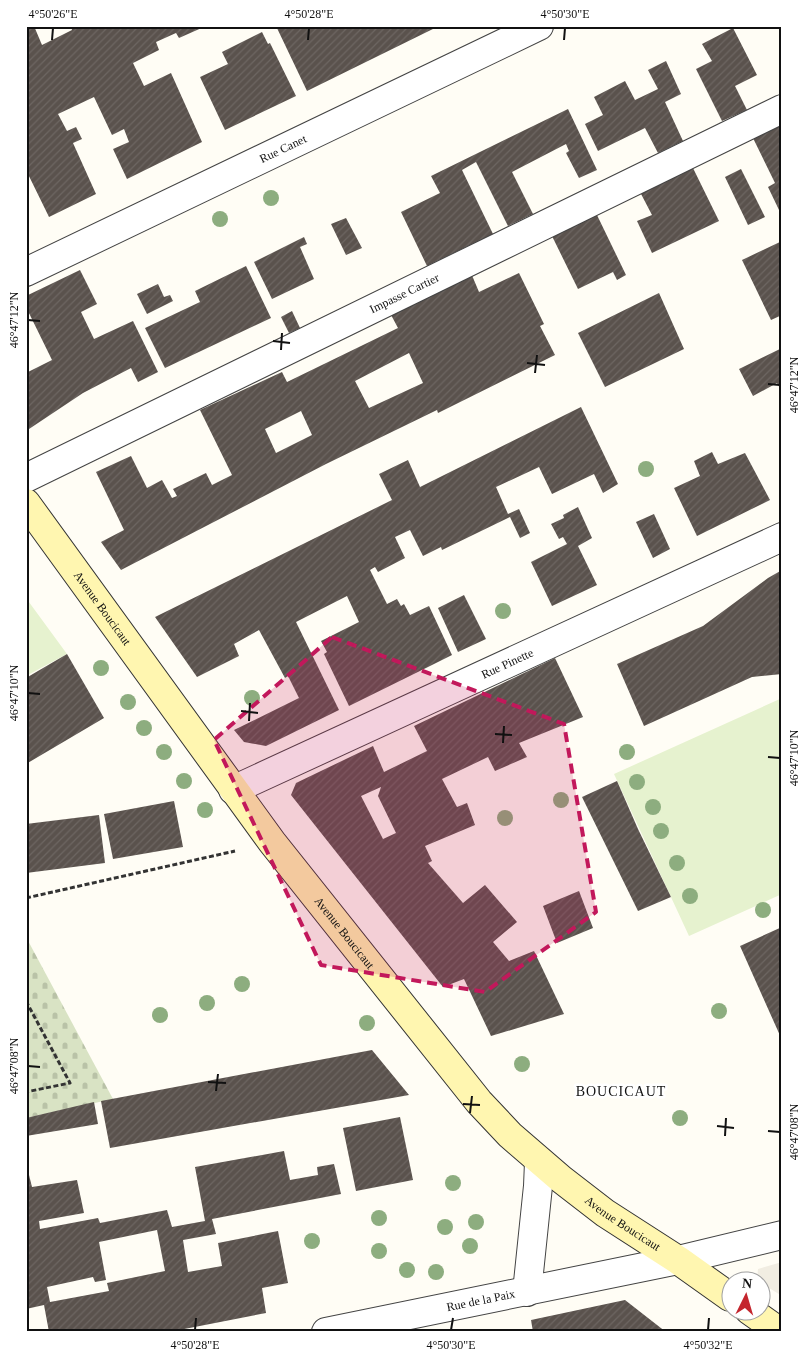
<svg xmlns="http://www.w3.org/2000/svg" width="808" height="1358" font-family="Georgia,serif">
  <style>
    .cemetery { fill: url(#cemetery-stones) }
    .pitch { fill: #e6f2cf }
    .plaza { fill: #f1ede2 }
    .building { fill: url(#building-hatch); fill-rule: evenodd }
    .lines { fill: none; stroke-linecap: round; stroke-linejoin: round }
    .minor-casing { stroke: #444; stroke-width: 30 }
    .secondary-casing { stroke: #333; stroke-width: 30 }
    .path { stroke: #333; stroke-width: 3; stroke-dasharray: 5 2.5; stroke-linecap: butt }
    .minor { stroke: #fff; stroke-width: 28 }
    .secondary { stroke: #fff6b0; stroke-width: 28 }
    .tree { fill: #8dad7f }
    .marked { fill: #c2185b; fill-opacity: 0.2; stroke: #c2185b; stroke-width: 4; stroke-dasharray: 10 6; stroke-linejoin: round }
    .ticks { fill: none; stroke: #111; stroke-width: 2 }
    .labels { text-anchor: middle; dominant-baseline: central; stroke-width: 5; stroke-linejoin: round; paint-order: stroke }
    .street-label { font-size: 12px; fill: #111; stroke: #fff }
    .neighbourhood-label { font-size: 14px; letter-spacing: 1px; fill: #111; stroke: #fff }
    .neatline { fill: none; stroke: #111; stroke-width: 2 }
    .ticks-label { font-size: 12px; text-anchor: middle; fill: #111 }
  </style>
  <defs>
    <pattern id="cemetery-stones" width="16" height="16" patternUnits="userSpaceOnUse" patternTransform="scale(1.25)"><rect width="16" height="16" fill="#d9e3c4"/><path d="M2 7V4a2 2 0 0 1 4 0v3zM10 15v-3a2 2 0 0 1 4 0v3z" fill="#b9c2a7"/></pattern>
    <pattern id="building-hatch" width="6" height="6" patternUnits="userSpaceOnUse" patternTransform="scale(1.25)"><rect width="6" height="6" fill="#5a524d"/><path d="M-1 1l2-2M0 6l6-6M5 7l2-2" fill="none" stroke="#6d6662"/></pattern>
  </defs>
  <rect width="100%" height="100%" fill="#fffdf5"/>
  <path class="cemetery" d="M26 937 113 1099 26 1118Z"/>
  <path class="pitch" d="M26 598 67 654 26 676Z
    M782 698V894L689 936 614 774Z"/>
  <path class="plaza" d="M782 1262V1296L761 1283 760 1280H757L758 1269Z"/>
  <path class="building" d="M26 26H34L42 45 72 30 71 26H206L179 38 176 33 156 42 159 50 133 63 144 86 171 73 202 142 127 179 113 149 129 142 124 129 112 135 94 97 58 114 67 131 76 127 82 139 73 143 96 194 49 217 26 170Z
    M276 26H439L307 91Z
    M733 28 757 75 735 86 747 110 722 121 696 69 712 61 702 44Z
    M262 32 268 44 270 43 296 96 225 130 200 77 228 64 222 52Z
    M666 61 681 94 665 102 683 141 658 153 645 128 598 151 585 124 603 115 594 97 625 81 635 100 658 89 648 70Z
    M568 109 597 170 579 178 566 153 569 151 566 144 512 172 533 214 508 226 476 162 462 170 493 234 427 266 401 212 440 193 431 176Z
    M782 122V208L779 210 768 187 775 183 752 136Z
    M692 166 719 221 652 253 637 221 652 215 640 192Z
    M741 169 765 217 748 225 725 177Z
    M596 213 626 275 617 280 613 272 578 289 551 234Z
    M346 218 362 248 346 255 331 224Z
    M304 237 307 244 300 247 314 279 272 299 254 262Z
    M782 241V315L771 320 742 260Z
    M246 266 271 318 165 368 145 328 200 302 195 291Z
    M80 270 97 304 81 312 94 339 133 321 158 372 138 382 131 368 83 393 26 431V373L52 360 26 307V296Z
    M471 273 479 292 519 273 544 324 540 326 555 355 438 413 437 410 326 464 121 570 101 542 124 530 96 472 131 456 147 488 162 480 172 498 177 496 173 489 206 473 212 485 232 475 200 410 282 372 287 382 398 328 390 313ZM409 353 423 383 369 408 355 381ZM301 411 312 435 276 453 265 429Z
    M158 284 164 297 170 295 173 301 147 314 137 294Z
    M659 293 684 349 605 387 578 333Z
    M292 311 300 328 289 333 281 317Z
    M782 348V392L777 383 753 396 739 369Z
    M581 407 618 484 603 493 594 474 552 494 539 467 496 487 508 514 519 509 530 533 520 538 510 517 442 550 441 547 423 556 410 530 395 537 405 558 378 572 375 567 370 570 387 604 397 599 401 606 404 604 410 615 429 606 452 655 426 668 349 706 324 654 327 652 321 641 359 622 347 596 296 622 339 710 266 746 244 742 234 730 299 698 288 676 285 678 259 630 234 644 239 656 197 677 155 617 392 500 379 474 408 460 420 487Z
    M712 452 718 464 745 453 770 500 697 536 674 488 700 476 694 461Z
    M578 507 592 538 578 546 597 585 552 606 531 562 567 544 563 537 559 539 551 524 564 518 563 515Z
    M654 514 670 549 653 558 636 522Z
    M782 570V674L752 677 644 726 617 664 703 626 768 578Z
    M464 595 486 639 458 652 438 608Z
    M67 654 104 718 26 764V678Z
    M555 658 583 717 519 743 527 757 495 771 488 757 442 779 457 807 467 803 475 825 425 846 432 861 428 863 463 903 485 885 517 922 493 942 509 961 534 951 564 1014 491 1036 464 979 443 987 291 795 296 783 373 746 384 772 427 751 414 726ZM381 787 378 796 396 833 383 839 361 796Z
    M617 781 638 829 671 897 638 911 582 797Z
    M174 801 183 847 113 859 104 814Z
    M99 815 105 863 26 873V824Z
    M579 891 593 928 557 943 543 906Z
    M782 927V1040L740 946Z
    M372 1050 409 1095 110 1148 101 1101Z
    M94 1102 98 1124 26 1136V1118Z
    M400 1117 413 1180 356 1191 343 1128Z
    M284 1151 290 1180 318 1175 317 1167 334 1164 341 1194 212 1219 216 1234 183 1240 188 1272 222 1266 218 1243 278 1231 288 1283 262 1288 266 1313 169 1332H49L44 1305 26 1309V1163L32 1187 77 1180 84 1213 39 1221 40 1229 98 1218 100 1223 167 1210 172 1227 205 1221 195 1167ZM157 1230 165 1271 107 1283 109 1291 50 1302 47 1287 93 1277 95 1282 106 1280 99 1242Z
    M625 1300 666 1332H533L531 1320Z"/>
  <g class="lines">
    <g class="minor-casing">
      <g id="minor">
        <path id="s1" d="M26 272 539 26"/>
        <path id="s2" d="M26 478 782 109"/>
        <path id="s3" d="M233 790 782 537"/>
        <path d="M527 1292 538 1186 539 1162"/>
        <path id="s4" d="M326 1332 678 1260 782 1235"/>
      </g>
    </g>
    <g class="secondary-casing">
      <g id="secondary">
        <path id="s5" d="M26 503 272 842 479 1102 510 1135 561 1179 605 1213 678 1260 730 1297"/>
        <path d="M749 1310 780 1332"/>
      </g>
    </g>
    <path class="path" d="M26 898 235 851
      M26 1001 70 1083 26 1092"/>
    <use href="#minor" class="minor"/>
    <use href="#secondary" class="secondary"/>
  </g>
  <g class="tree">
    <circle cx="271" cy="198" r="8"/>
    <circle cx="220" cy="219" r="8"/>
    <circle cx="646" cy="469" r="8"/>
    <circle cx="503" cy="611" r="8"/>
    <circle cx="101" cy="668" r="8"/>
    <circle cx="252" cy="698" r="8"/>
    <circle cx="128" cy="702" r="8"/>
    <circle cx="144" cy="728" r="8"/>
    <circle cx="164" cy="752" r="8"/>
    <circle cx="627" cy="752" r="8"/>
    <circle cx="184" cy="781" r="8"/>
    <circle cx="637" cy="782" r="8"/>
    <circle cx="561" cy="800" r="8"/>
    <circle cx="653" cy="807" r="8"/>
    <circle cx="205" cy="810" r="8"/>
    <circle cx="505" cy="818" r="8"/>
    <circle cx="661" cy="831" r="8"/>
    <circle cx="677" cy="863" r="8"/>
    <circle cx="690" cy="896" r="8"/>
    <circle cx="763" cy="910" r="8"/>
    <circle cx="242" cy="984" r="8"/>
    <circle cx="207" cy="1003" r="8"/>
    <circle cx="719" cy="1011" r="8"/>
    <circle cx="160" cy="1015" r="8"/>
    <circle cx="367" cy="1023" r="8"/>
    <circle cx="522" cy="1064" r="8"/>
    <circle cx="680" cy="1118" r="8"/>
    <circle cx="453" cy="1183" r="8"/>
    <circle cx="379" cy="1218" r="8"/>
    <circle cx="476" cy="1222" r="8"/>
    <circle cx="445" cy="1227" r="8"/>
    <circle cx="312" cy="1241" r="8"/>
    <circle cx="470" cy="1246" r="8"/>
    <circle cx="379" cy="1251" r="8"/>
    <circle cx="407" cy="1270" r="8"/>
    <circle cx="436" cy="1272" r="8"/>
  </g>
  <path class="marked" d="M332 637 564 724 596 912 485 992 321 965 214 740Z"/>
  <path class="ticks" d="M52 40 53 28M308 40 309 28M564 40 565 28M28 320 40 321M273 341 290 343M281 350 282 333M527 363 545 365M535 373 537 355M768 384 780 385M28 693 40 694M241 711 258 713M249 721 250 703M495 734 512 735M503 743 504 726M768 757 780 758M28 1066 40 1067M208 1082 226 1083M216 1091 218 1074M463 1104 480 1105M470 1113 472 1096M717 1126 734 1128M768 1131 780 1132M725 1136 726 1118M195 1330 196 1318M451 1330 453 1318M708 1330 709 1318"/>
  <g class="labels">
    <g class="street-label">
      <text stroke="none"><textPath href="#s1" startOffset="285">Rue Canet</textPath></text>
      <text stroke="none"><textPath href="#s2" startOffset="421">Impasse Cartier</textPath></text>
      <text stroke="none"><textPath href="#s5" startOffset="130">Avenue Boucicaut</textPath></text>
      <text stroke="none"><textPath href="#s3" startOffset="302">Rue Pinette</textPath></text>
      <text stroke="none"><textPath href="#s5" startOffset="535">Avenue Boucicaut</textPath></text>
      <text stroke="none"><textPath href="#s5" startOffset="940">Avenue Boucicaut</textPath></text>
      <text stroke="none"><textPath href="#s4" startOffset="158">Rue de la Paix</textPath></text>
    </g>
    <g class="neighbourhood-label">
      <text x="621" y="1091">BOUCICAUT</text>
    </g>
  </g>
  <rect width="808" height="1358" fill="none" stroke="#ffffff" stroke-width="55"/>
  <g transform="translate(746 1296) rotate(5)"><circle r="24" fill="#ffffff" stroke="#a0a0a0"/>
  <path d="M0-4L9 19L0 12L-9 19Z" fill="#c4262e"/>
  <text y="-8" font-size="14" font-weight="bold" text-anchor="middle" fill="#111111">N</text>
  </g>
  <rect x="28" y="28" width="752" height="1302" class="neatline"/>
  <g class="ticks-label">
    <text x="53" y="18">4°50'26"E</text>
    <text x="309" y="18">4°50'28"E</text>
    <text x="565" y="18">4°50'30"E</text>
    <text transform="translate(14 320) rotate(-90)" y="4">46°47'12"N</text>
    <text transform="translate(794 385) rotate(-90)" y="4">46°47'12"N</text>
    <text transform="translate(14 693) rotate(-90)" y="4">46°47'10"N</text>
    <text transform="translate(794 758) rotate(-90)" y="4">46°47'10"N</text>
    <text transform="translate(14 1066) rotate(-90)" y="4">46°47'08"N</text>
    <text transform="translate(794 1132) rotate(-90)" y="4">46°47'08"N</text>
    <text x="195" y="1349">4°50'28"E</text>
    <text x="451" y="1349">4°50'30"E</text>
    <text x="708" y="1349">4°50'32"E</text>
  </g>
</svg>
